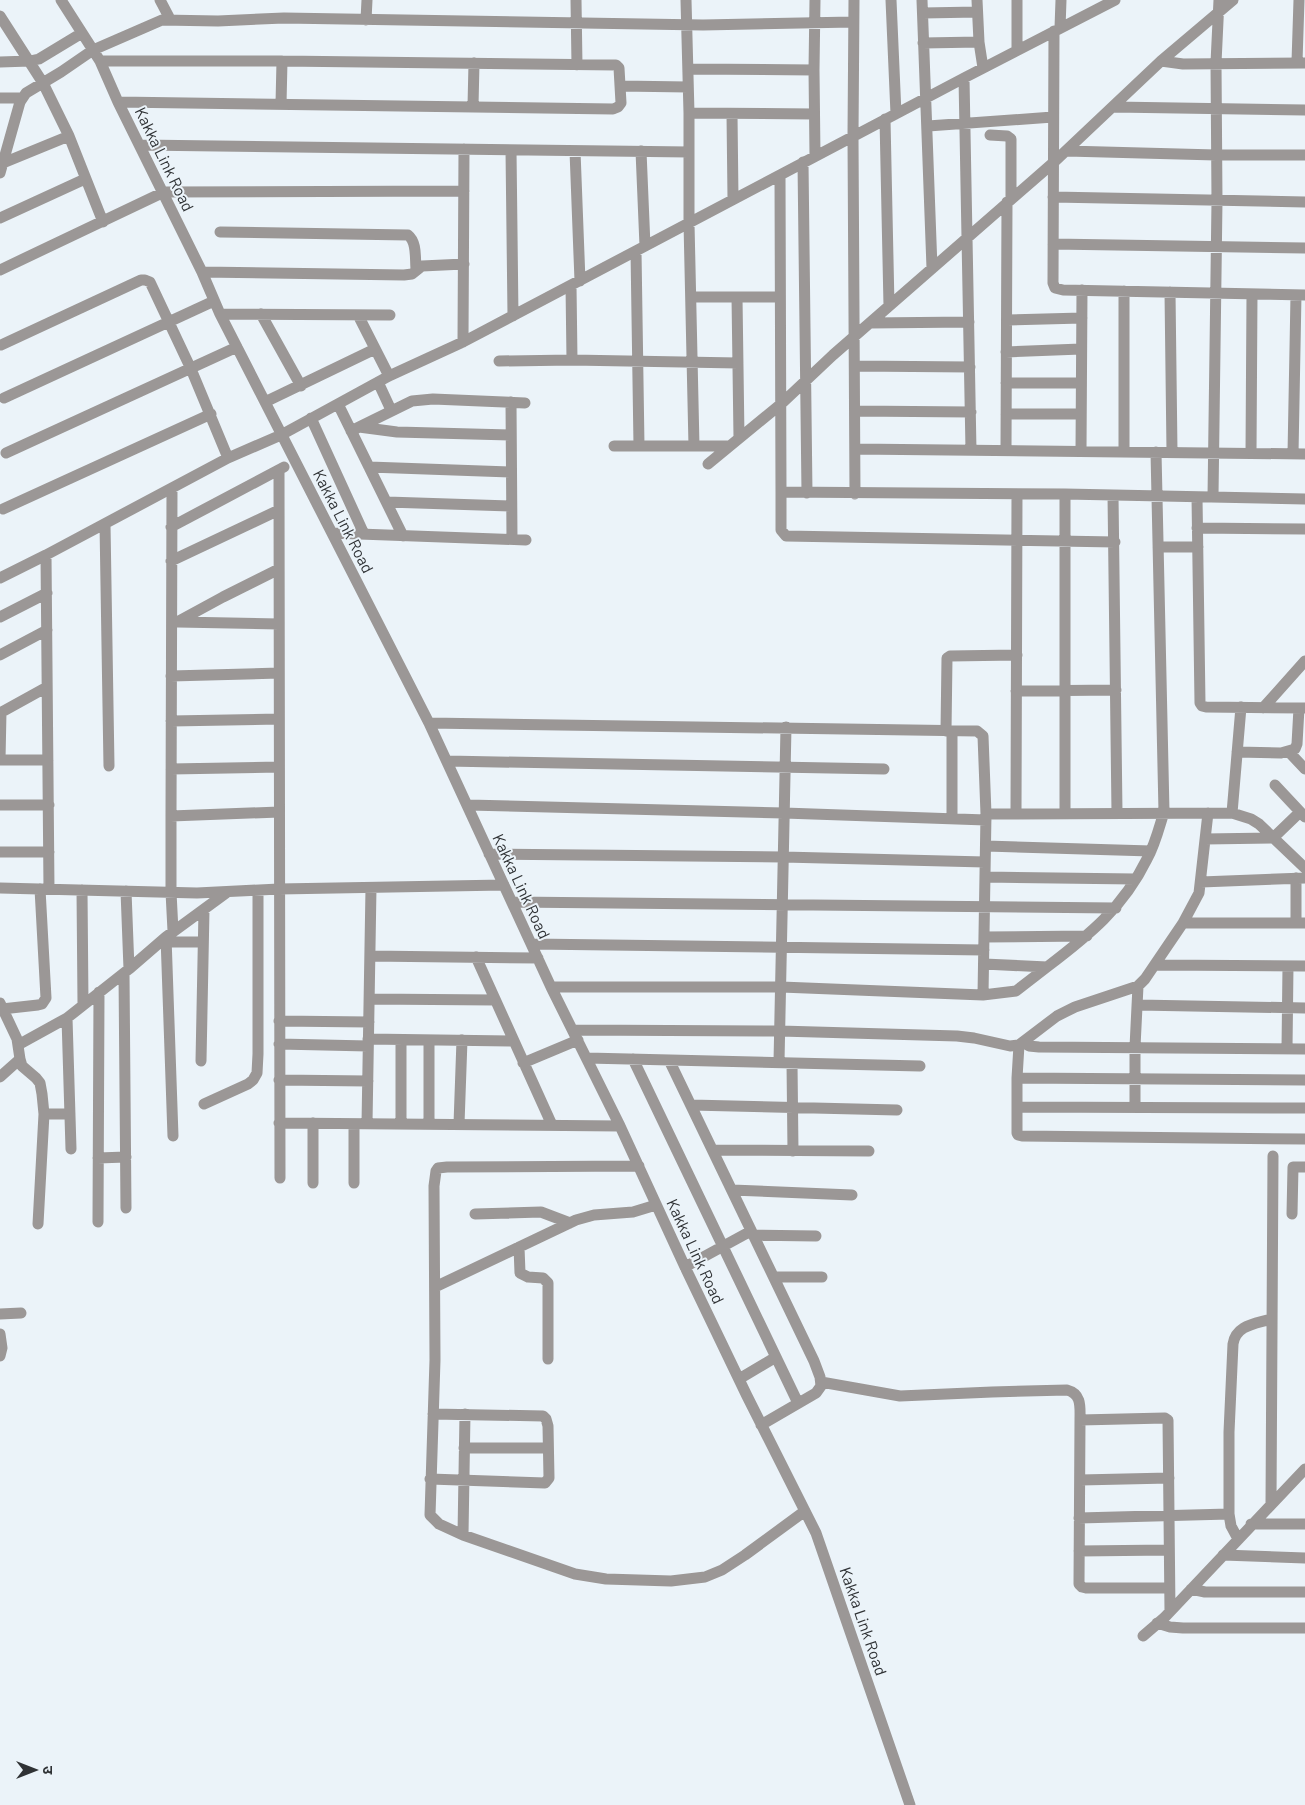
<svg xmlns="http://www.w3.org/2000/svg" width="1305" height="1805" font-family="Barlow,'Noto Sans Devanagari',sans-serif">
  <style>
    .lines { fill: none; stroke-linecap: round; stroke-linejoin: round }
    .minor { stroke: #9b9796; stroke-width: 11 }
    .labels { text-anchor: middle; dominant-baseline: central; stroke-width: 4; stroke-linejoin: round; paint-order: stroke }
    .street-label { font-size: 16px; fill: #2f3235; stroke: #ebf3f9 }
  </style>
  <rect width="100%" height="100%" fill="#ebf3f9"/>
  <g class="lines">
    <path class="minor" d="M61 0 100 61 118 102 202 272 220 314 429 723 551 987 620 1126 685 1267 747 1396 816 1533 910 1805
      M160 0 170 19
      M576 0 577 65
      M686 0 689 113V223L694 446
      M854 0 853 136 855 494
      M891 0 896 114
      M922 0 932 268
      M977 0 979 42 983 68
      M1017 0V50
      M923 13 977 12
      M0 16 43 83 69 136 103 222
      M366 20 367 0
      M1060 28 1061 0
      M1054 31 1053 283 1055 288 1063 290 1305 295
      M923 43 979 42
      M100 61H282L616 65 619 68 621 103 618 107 613 109 118 102
      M1161 61 1183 64 1305 63
      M0 62 30 61 39 59 82 33
      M1297 62 1299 0
      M688 69 814 70 815 156
      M814 70 815 0
      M964 78 971 450
      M620 86 688 87
      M0 98H22
      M281 104 282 61
      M473 106 474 63
      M1114 107 1305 110
      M689 113 814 114
      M732 114 733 199
      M885 119 889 306
      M928 126 1053 117
      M990 135 1007 136 1011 139V199
      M140 145 689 152
      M511 150 513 316
      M575 151 580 281
      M641 151 645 246
      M1067 151 1216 155H1305
      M803 162 807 493
      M3 163 69 136
      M0 173 20 102 26 93 61 72 93 50 162 20 218 21 284 18 703 25 853 22
      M780 175 781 492 1065 494 1305 499
      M1053 197 1305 202
      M0 218 85 179
      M220 232 408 235C417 242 415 258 416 269
      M1053 244 1305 248
      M636 251 639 446
      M0 270 164 192 464 191
      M202 272 404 275 412 274 422 266 464 264
      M571 285 572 360
      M1124 291V451
      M1170 292 1172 452
      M691 297H780
      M737 297 739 438
      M220 314 390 315
      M261 314 301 386
      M358 315 389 376
      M1007 320 1082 318
      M870 323 969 322
      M463 342 464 149
      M1 345 141 280H145L150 282 191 369 228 458
      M1006 352 1081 349
      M499 361 572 360 738 363
      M855 366 970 367
      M378 382 391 410
      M1006 383H1081
      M4 398 214 301
      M265 402 375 349
      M511 402 512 539
      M338 404 403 536
      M855 411 971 412
      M1006 414H1081
      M311 418 364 534
      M359 427 397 432 511 435
      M351 431 412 401 433 399 525 403
      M614 446H729
      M855 449 1305 454
      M1006 450 1007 202
      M1081 451 1082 290
      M6 453 237 347
      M1251 453 1252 294
      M1293 454 1296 295
      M708 464 781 404 833 355 1053 163 1161 61 1233 0
      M369 467 511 472
      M279 470 280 1178
      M172 489 171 816V892L173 931
      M781 492V530L786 536 1115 542
      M1113 495 1117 813
      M1197 497 1200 703 1202 706 1206 707 1305 708
      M1213 497 1217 201 1216 63 1219 0
      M387 502 511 506
      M3 509 211 414
      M105 524 109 766
      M171 527 284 467
      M1197 528 1305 529
      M332 533 526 540
      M1158 547H1198
      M46 555 49 889
      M171 561 279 510
      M0 578 46 555 228 458 281 435 389 376 463 342 964 78 1115 0
      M0 617 47 593
      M177 622 223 597 279 569
      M178 622 279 624
      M0 655 47 630
      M171 676 279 673
      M1016 691 1116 690
      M1263 708 1305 661
      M0 713 47 687
      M171 721 279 719
      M429 723 977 731 983 736 986 814 983 995 781 987H551
      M946 731 947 658 950 656 1017 655
      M1237 752 1281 753 1295 749 1297 744 1299 708
      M1289 752 1305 769
      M0 760H48
      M0 760 1 712
      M447 761 884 769
      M171 769 279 767
      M1275 785 1305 817
      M0 805H49
      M468 805 784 813 986 820
      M1065 813V494
      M1232 813 1241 707
      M986 814 1232 813 1251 819 1259 824 1305 868
      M1016 814 1017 494
      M171 816 279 812
      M952 819V731
      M1205 839 1273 838 1300 812
      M986 846 1151 851
      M0 852H49
      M489 854 783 857 985 862
      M985 877 1135 879
      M1296 878V923
      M1201 882 1305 878
      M0 888 197 893 279 889 504 885
      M82 890 83 1004
      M126 891 129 969
      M512 902 1116 908
      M1183 923H1305
      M166 937 173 1136
      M984 937 1087 936
      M166 942H203
      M532 944 984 950
      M370 956 538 958
      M476 957 552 1125
      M1156 965 1305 966
      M1047 967C1089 935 1123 908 1147 859 1155 845 1159 828 1164 812L1156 452
      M124 973 126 1208
      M983 995 1016 991 1047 967 984 964
      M369 999 495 1000
      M0 1003 17 1039 20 1059 22 1066 36 1078 40 1083 42 1094 44 1114 38 1224
      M1138 1005 1305 1008
      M2 1009 38 1005 42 1004 46 998 40 889
      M67 1018 71 1149
      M279 1021 369 1022
      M573 1030 780 1031 957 1036 974 1038 1010 1046 1019 1045 1057 1016 1075 1007 1138 986 1145 979 1183 923 1199 893 1208 813
      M368 1039 514 1041
      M429 1040V1124
      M1023 1042 1029 1046 1039 1047 1305 1049
      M279 1044 368 1046
      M18 1045 67 1018 129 969 166 937 226 893
      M1019 1045 1017 1078 1305 1080
      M1287 1049 1288 966
      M587 1058 920 1066
      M633 1059 798 1403
      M669 1060 814 1361 820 1377 821 1386 816 1393 761 1425
      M201 1061 204 910
      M779 1062 786 727
      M523 1063 578 1040
      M792 1063 793 1151
      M0 1077 20 1059
      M1017 1078V1107L1305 1108
      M279 1080 368 1081
      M204 1104 248 1084 253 1080 257 1073 258 1054V891
      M691 1105 897 1110
      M1017 1107V1133L1018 1135 1022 1136 1305 1139
      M1135 1107V1047L1138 986
      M44 1114H70
      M279 1123 620 1126
      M313 1123V1183
      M367 1124 371 888
      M401 1124V1040
      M459 1124 462 1040
      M713 1150 869 1151
      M98 1158 126 1157
      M639 1166 447 1167 438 1168 436 1171 434 1186 435 1360 430 1515 439 1524 463 1535 575 1574 606 1579 671 1581 705 1577 722 1570 745 1555 805 1511
      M354 1183V1124
      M732 1190 852 1195
      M475 1214 541 1212 570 1223
      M1292 1214 1293 1167H1305
      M98 1222 99 992
      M754 1235 816 1236
      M519 1247 520 1273 528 1277 543 1278 548 1283V1359
      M685 1267 751 1231
      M774 1277H822
      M435 1287 576 1220 594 1215 633 1212 656 1205
      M0 1314 21 1313
      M0 1334 2 1348 0 1356
      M739 1379 776 1357
      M821 1382 900 1396 992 1392 1067 1390C1082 1394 1080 1407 1080 1420L1079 1584 1082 1587 1086 1588H1169
      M1080 1420 1165 1418 1168 1420 1170 1611
      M464 1448H548
      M430 1479 545 1483 549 1478 548 1426 546 1419 543 1416 433 1414
      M1080 1480 1169 1478
      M1271 1504 1273 1156
      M1079 1518 1229 1514
      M1251 1524H1305
      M463 1535 465 1414
      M1238 1539 1231 1526 1229 1514V1432L1233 1344C1236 1325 1255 1324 1271 1319
      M1079 1551 1169 1550
      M1223 1555 1305 1558
      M1191 1589 1205 1592H1305
      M1157 1623 1170 1627 1183 1628H1305
      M1143 1636 1164 1618 1305 1469"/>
  </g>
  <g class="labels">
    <g class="street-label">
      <text transform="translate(165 159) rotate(64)">Kakka Link Road</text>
      <text transform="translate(344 521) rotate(63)">Kakka Link Road</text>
      <text transform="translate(522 886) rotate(65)">Kakka Link Road</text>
      <text transform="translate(696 1251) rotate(65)">Kakka Link Road</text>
      <text transform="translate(864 1621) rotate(71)">Kakka Link Road</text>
    </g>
  </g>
  <g transform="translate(35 1770) rotate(90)" stroke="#ebf3f9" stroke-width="4" paint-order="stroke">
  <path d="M0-4L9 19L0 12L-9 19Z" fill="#2f3235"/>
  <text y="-8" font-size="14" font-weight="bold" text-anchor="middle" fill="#2f3235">उ</text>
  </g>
</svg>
